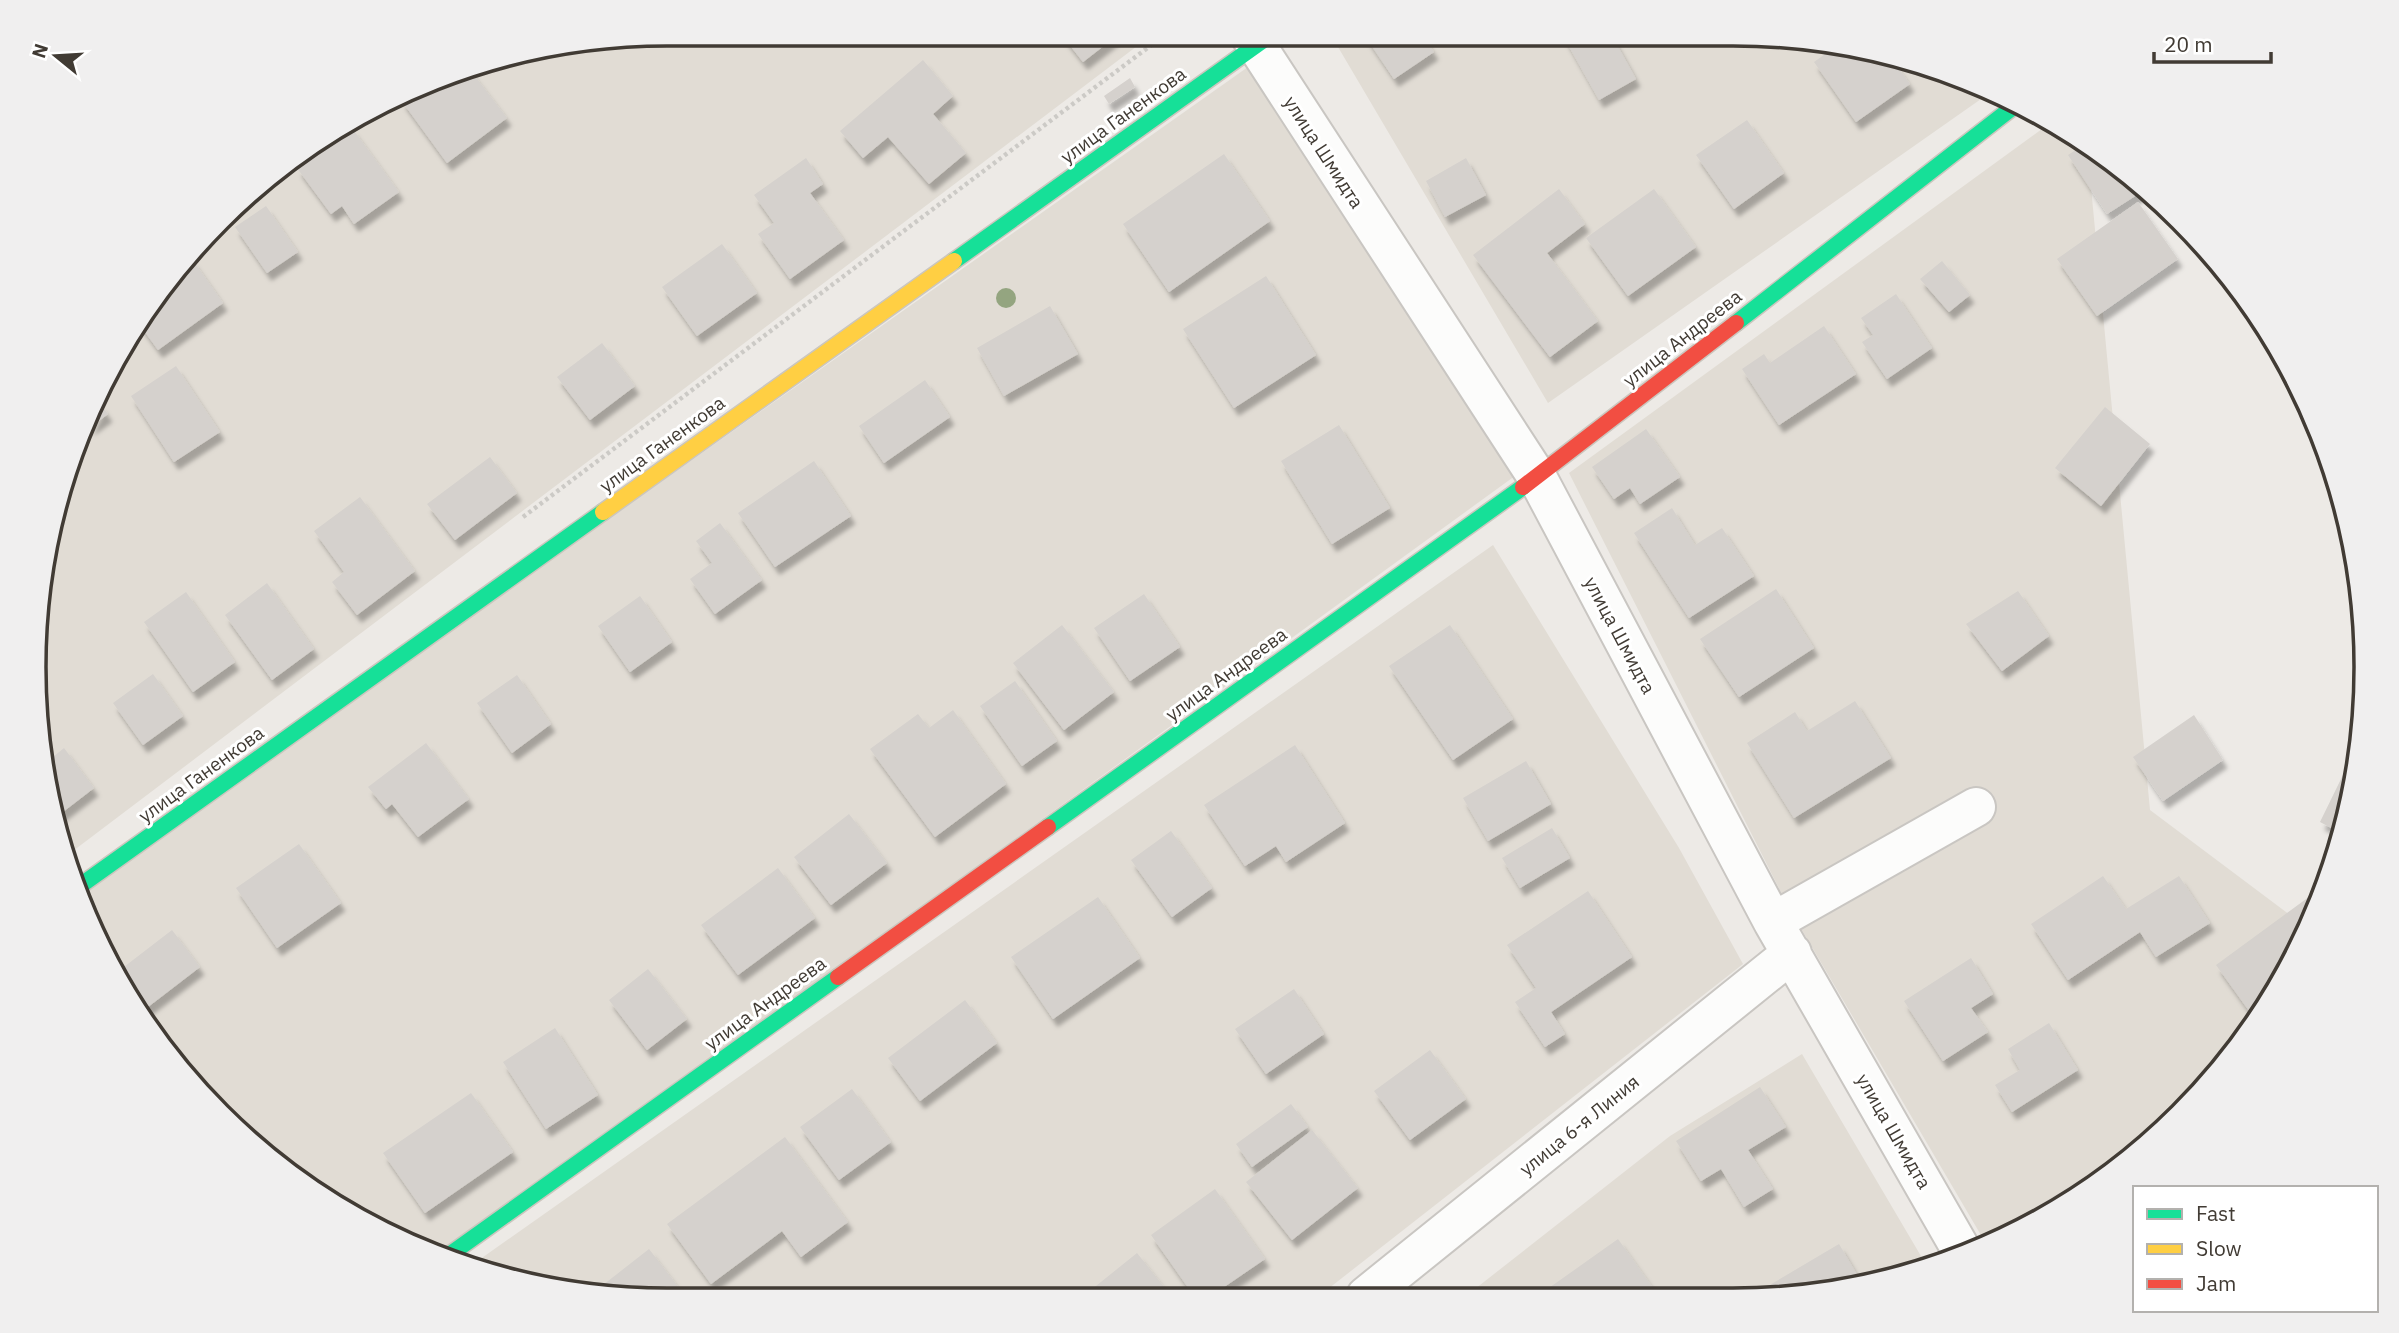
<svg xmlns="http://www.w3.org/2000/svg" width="2399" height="1333" font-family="'IBM Plex Sans',sans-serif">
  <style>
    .residential { fill: #e1dcd4 }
    .building { fill: #d5d1cd; filter: url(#shadow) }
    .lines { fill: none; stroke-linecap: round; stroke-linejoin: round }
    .street-casing { stroke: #c9c6c2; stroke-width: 42 }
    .fast-casing { stroke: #cbc6be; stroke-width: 19 }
    .slow-casing { stroke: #cbc6be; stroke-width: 19 }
    .jam-casing { stroke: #cbc6be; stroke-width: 19 }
    .path { stroke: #cccac6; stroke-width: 4.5; stroke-dasharray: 3.5 3.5; stroke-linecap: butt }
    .street { stroke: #fcfcfb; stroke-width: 38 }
    .fast { stroke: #16e098; stroke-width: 16 }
    .slow { stroke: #ffcf43; stroke-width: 16 }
    .jam { stroke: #f24e42; stroke-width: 16 }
    .tree { fill: #94a580 }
    .labels { text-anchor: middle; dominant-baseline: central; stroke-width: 6; stroke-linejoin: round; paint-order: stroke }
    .street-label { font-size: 19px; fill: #413b34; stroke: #fff }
    .rim { fill: none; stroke: #413b34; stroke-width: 3.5 }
  </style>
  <defs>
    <filter id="shadow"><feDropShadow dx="4.5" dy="8" stdDeviation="2" flood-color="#0004"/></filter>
  </defs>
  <rect width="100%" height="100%" fill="#edeae6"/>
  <path class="residential" d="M666 33 1153 34 69 854 35 708 55 502 140 314 281 164 463 67Z
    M1356 34 1774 35 1936 67 1991 92 1548 403 1338 47Z
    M1255 62 1519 473 441 1256 350 1215 190 1084 81 908 78 894Z
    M2053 121 2087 145 2150 810 2306 927 2281 983 2181 1114 2084 1193 1985 1242 1789 908 1569 473Z
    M1493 545 1679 848 1743 964 1319 1296 625 1298 469 1267Z
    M1802 1054 1928 1268 1815 1294 1466 1296 1670 1136Z"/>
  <path class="building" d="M1061 34H1119L1083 62Z
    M1369 34H1422L1434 52 1394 79 1365 36Z
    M1562 34H1611L1636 79 1599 100Z
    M1835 47 1891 58 1910 84 1856 122 1814 62Z
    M923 60 953 96 933 114 966 153 929 184 888 137 863 158 840 131Z
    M467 66 507 118 447 163 401 100Z
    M1130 78 1135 87 1109 104 1104 96Z
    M1747 120 1784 173 1734 209 1696 155Z
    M352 128 399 192 354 224 342 206 331 214 297 168Z
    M2085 144 2144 186 2146 189 2107 214 2068 155Z
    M1224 154 1270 221 1169 292 1123 224Z
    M806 158 823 184 810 193 844 240 790 279 758 234 774 223 754 195Z
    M1466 158 1486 195 1445 217 1426 181Z
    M1559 189 1585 224 1547 253 1598 321 1550 357 1473 255Z
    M1654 189 1696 247 1628 296 1586 238Z
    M2138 202 2178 259 2097 316 2057 259Z
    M266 206 298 252 267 273 235 227Z
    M722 244 757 293 697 336 662 287Z
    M192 259 223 303 158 350 137 321Z
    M1942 261 1970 295 1949 312 1920 279Z
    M1266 276 1316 355 1234 408 1183 329Z
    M1896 294 1932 348 1887 379 1862 342 1873 335 1861 318Z
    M1050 306 1078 354 1004 396 977 348Z
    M1824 326 1856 374 1779 425 1742 369 1764 354 1770 363Z
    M602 343 635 386 590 420 557 377Z
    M176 366 220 432 174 462 131 396Z
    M925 380 950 417 884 463 859 426Z
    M100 403 108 414 89 428 93 418Z
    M2105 407 2150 444 2101 506 2055 468Z
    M1339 425 1390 508 1332 544 1281 461Z
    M1646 429 1680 477 1640 504 1630 488 1614 499 1592 467Z
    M490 457 517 493 455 540 427 504Z
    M814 461 851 516 775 567 738 513Z
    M360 497 415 571 357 615 332 582 344 572 314 531Z
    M1672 508 1695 545 1722 528 1754 576 1689 618 1634 533Z
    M720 523 762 580 715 614 690 579 712 563 696 541Z
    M267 583 314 649 272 680 225 615Z
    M1776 589 1814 648 1739 697 1700 639Z
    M2018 591 2049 636 2002 671 1966 624Z
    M186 592 235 662 193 692 144 622Z
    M1144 594 1180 647 1130 681 1094 628Z
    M640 596 672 642 630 672 598 626Z
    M1062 625 1114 692 1064 730 1013 663Z
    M1450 625 1513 719 1453 760 1389 666Z
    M153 674 183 716 143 745 113 703Z
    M517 675 551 724 512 753 477 703Z
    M1015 681 1057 741 1022 766 980 706Z
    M1855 701 1891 758 1794 818 1747 743 1795 712 1807 731Z
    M953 710 1006 784 935 837 870 749 918 714 929 728Z
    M2194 715 2223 760 2163 801 2133 757Z
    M2361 738 2360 750 2341 833 2320 822Z
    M426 743 469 799 418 837 392 804 386 809 368 787Z
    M1295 745 1345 823 1286 862 1276 846 1245 866 1204 805Z
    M64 748 94 788 59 815 47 762Z
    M1526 761 1551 804 1488 841 1463 798Z
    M849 814 887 863 831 905 794 857Z
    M1552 828 1570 858 1520 888 1502 858Z
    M1171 831 1212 888 1172 917 1131 860Z
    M299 844 341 903 277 948 236 888Z
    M778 868 815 918 738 975 701 925Z
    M2103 876 2126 909 2179 876 2210 923 2156 957 2140 932 2068 980 2031 924Z
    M1588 891 1632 957 1551 1012 1565 1034 1545 1047 1515 1002 1536 988 1507 945Z
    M2317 891 2321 896 2281 983 2252 1015 2216 965Z
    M1098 897 1140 958 1053 1019 1011 957Z
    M172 930 200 967 144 1010 120 970Z
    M1971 958 1993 994 1971 1008 1988 1032 1943 1061 1904 1001Z
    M648 969 687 1019 647 1050 609 1000Z
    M1294 989 1324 1034 1266 1074 1235 1029Z
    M965 1000 997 1043 920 1101 888 1058Z
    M2049 1023 2078 1070 2012 1112 1995 1085 2020 1070 2008 1049Z
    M555 1028 598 1095 546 1129 503 1062Z
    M1430 1050 1466 1099 1410 1140 1374 1091Z
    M1760 1087 1786 1127 1748 1150 1773 1189 1744 1207 1721 1169 1701 1181 1676 1141Z
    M852 1089 891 1142 839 1180 800 1127Z
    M471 1093 513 1152 425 1213 383 1153Z
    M1291 1104 1308 1127 1252 1167 1236 1144Z
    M1312 1130 1358 1188 1292 1240 1246 1182Z
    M785 1137 848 1222 801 1257 782 1231 711 1284 667 1224Z
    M2097 1170 2102 1179 2084 1193 2038 1216 2033 1209Z
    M1215 1189 1265 1259 1211 1296H1194L1151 1235Z
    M1618 1239 1658 1295H1539Z
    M1839 1244 1862 1283 1815 1294 1773 1295 1768 1286Z
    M649 1249 683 1293 677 1298H625L594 1292Z
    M1137 1253 1172 1297H1088L1086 1294Z"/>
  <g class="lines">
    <g class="street-casing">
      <path id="street" d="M1249 34 1537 477 1773 922 1963 1253
        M1773 922 1976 807
        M1366 1296 1792 953"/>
    </g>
    <g class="fast-casing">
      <path id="fast" d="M954 261 1272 34
        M1736 323 2017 104
        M1048 827 1523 487
        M77 888 603 512
        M445 1258 838 977"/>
    </g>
    <g class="slow-casing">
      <path id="slow" d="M603 512 954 261"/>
    </g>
    <g class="jam-casing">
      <path id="jam" d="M1523 487 1736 323
        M838 977 1048 827"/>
    </g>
    <path class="path" d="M523 517 1166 34"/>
    <use href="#street" class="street"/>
    <use href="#fast" class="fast"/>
    <use href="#slow" class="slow"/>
    <use href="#jam" class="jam"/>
  </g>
  <circle class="tree" cx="1006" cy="298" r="10"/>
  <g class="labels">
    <g class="street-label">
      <text transform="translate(1123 115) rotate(-36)">улица Ганенкова</text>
      <text transform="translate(1324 152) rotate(57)">улица Шмидта</text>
      <text transform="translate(1682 338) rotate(-38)">улица Андреева</text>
      <text transform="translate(662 444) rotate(-36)">улица Ганенкова</text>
      <text transform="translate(1620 635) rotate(62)">улица Шмидта</text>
      <text transform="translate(1226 674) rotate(-36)">улица Андреева</text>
      <text transform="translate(201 774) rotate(-36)">улица Ганенкова</text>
      <text transform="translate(765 1003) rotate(-36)">улица Андреева</text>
      <text transform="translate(1579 1125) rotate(-39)">улица 6-я Линия</text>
      <text transform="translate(1894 1131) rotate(60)">улица Шмидта</text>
    </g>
  </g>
  <path d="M0 0H2399V1333H0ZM667 46H1733A621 621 0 0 1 2354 667V667A621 621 0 0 1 1733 1288H667A621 621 0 0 1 46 667V667A621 621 0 0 1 667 46Z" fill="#f0efef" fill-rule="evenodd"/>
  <path class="rim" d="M667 46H1733A621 621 0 0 1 2354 667V667A621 621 0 0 1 1733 1288H667A621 621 0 0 1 46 667V667A621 621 0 0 1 667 46Z"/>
  <rect x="2133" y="1186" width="245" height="126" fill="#ffffff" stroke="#b3b1ae" stroke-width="2"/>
  <rect x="2147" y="1209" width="35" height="10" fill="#16e098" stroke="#b3b1ae" stroke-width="2"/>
  <text x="2196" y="1221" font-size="21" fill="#413b34">Fast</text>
  <rect x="2147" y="1244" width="35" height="10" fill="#ffcf43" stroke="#b3b1ae" stroke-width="2"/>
  <text x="2196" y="1256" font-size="21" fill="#413b34">Slow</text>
  <rect x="2147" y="1279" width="35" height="10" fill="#f24e42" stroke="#b3b1ae" stroke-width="2"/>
  <text x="2196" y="1291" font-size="21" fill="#413b34">Jam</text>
  <g transform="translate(56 56) rotate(288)" stroke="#ffffff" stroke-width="5" paint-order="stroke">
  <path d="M0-5L12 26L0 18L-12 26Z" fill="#413b34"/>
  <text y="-10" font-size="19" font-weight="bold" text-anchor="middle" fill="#413b34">N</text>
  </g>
  <path d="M2154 52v10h117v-10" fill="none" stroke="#413b34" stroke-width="3.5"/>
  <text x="2164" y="52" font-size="21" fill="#413b34" stroke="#ffffff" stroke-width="5" paint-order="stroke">20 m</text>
</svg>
